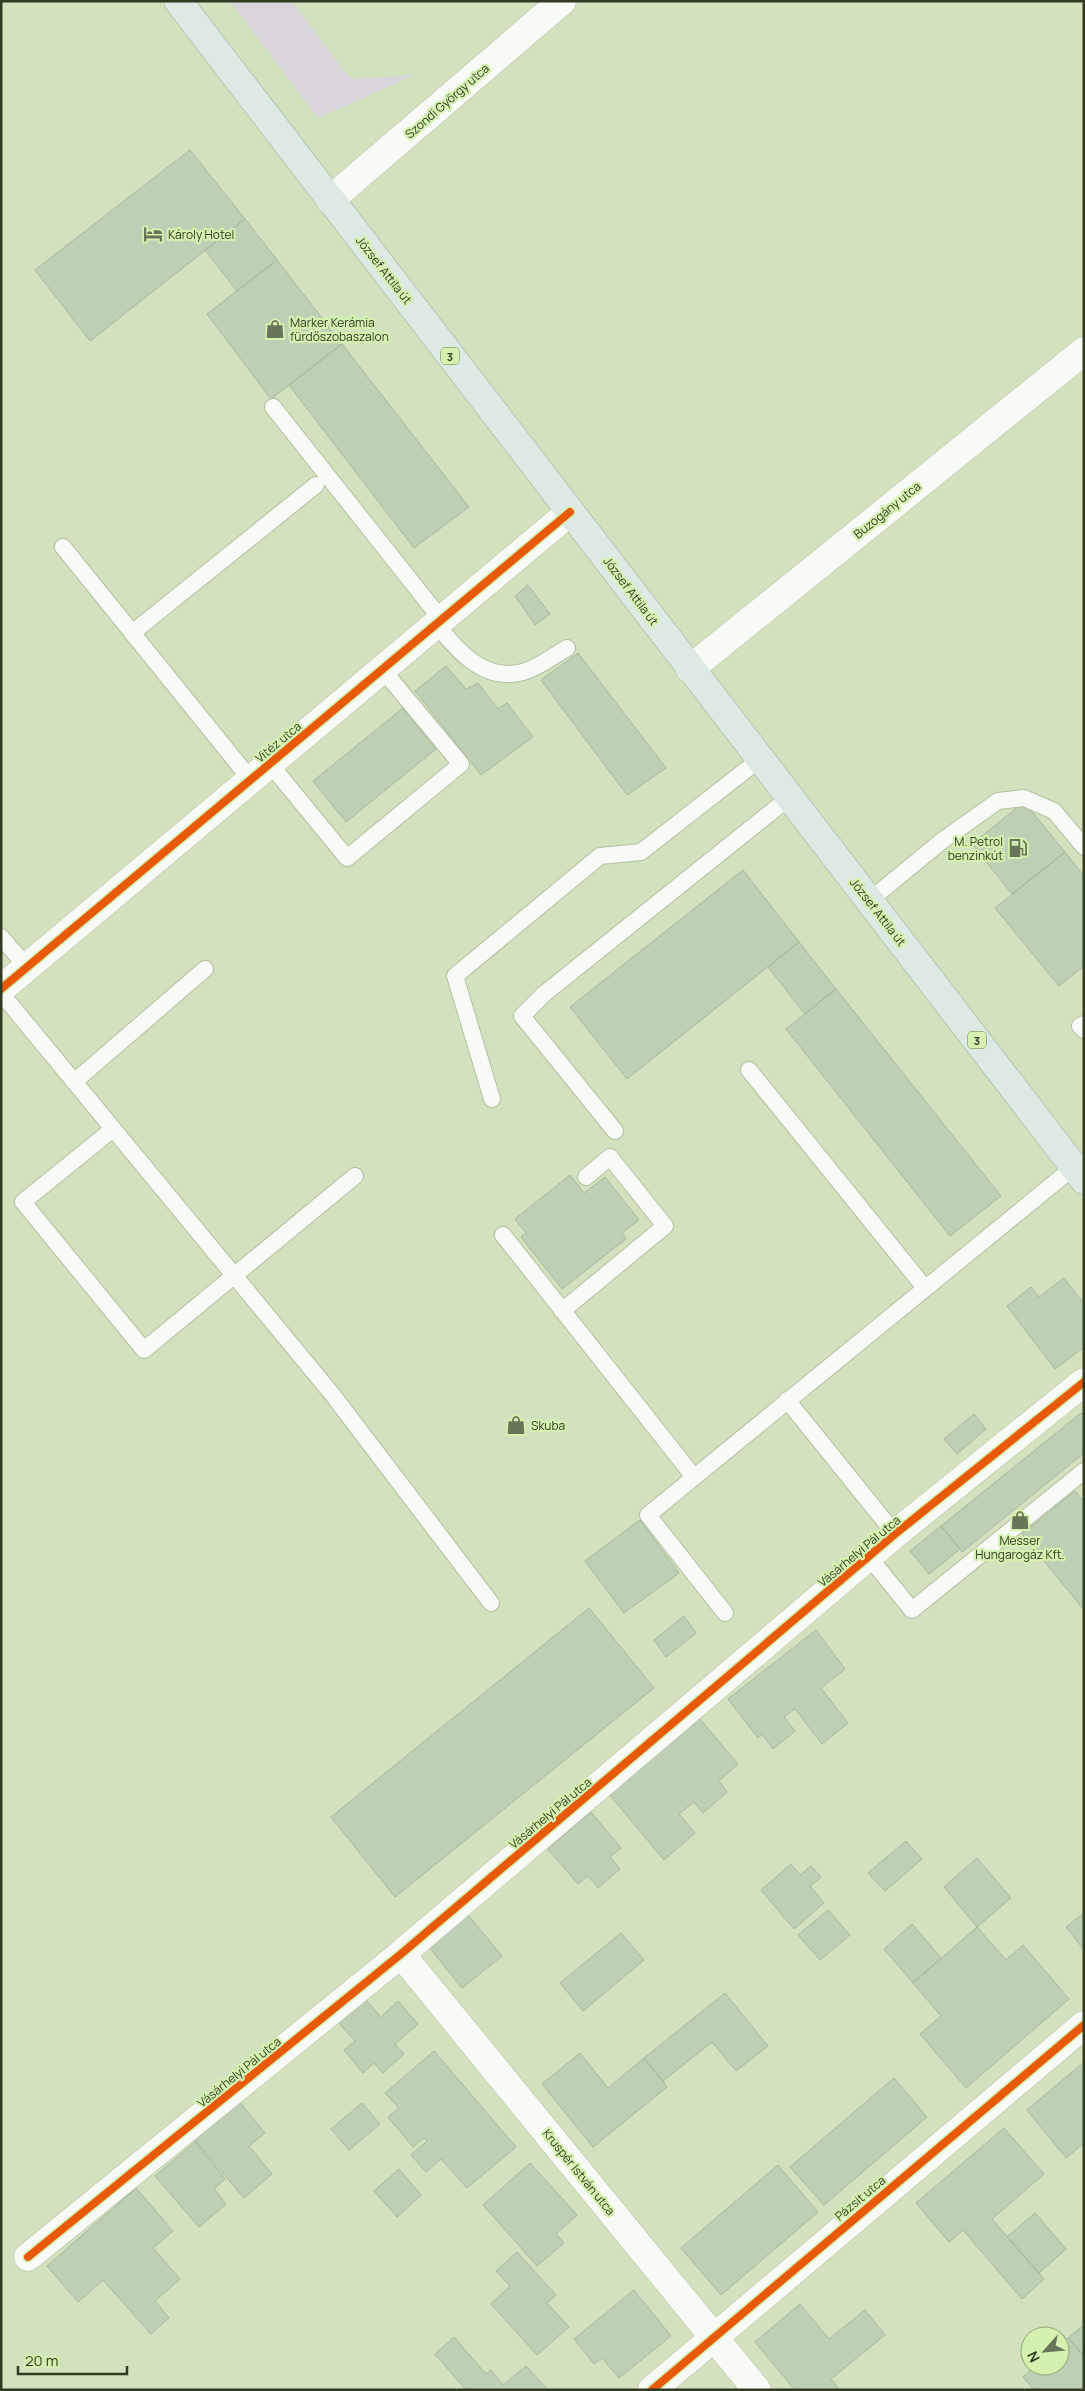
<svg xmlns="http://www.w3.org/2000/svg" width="1085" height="2391" font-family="Manrope,sans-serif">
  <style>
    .green { fill: #d9d5db }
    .building { fill: #bdcfb5; stroke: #a5b79d }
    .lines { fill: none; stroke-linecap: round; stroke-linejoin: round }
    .service-casing { stroke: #b3bfa2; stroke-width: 18 }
    .minor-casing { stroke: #b3bfa2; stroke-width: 29 }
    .primary-casing { stroke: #93ae9b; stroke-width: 29 }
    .service { stroke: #f8fbf5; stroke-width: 16 }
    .minor { stroke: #f8fbf5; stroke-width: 28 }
    .primary { stroke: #dceae3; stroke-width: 28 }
    .cycleway-casing { stroke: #d4f1af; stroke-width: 11 }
    .cycleway { stroke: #e8590c; stroke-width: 8 }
    .labels { text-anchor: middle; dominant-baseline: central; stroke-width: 4.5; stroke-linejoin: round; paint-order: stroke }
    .shield { fill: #d4f1af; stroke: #61724c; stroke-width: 1 }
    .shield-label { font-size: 11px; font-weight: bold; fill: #303b21 }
    .street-label { font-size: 12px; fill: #303b21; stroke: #d4f1af }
    .poi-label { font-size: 12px; fill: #303b21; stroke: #d4f1af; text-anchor: start }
  </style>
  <rect width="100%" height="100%" fill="#d2e2be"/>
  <path class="green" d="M230 1H291L351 79 415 75 318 118Z"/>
  <path class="building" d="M190 150 245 219 90 341 35 270Z
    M245 219 277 260 237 291 205 250Z
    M277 260 342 344 271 399 207 314Z
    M342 344 469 507 414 548 289 385Z
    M528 585 550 614 535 625 515 596Z
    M578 653 666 768 627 795 541 680Z
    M446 666 466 689 478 683 498 709 507 703 533 737 481 775 415 691Z
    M403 708 436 749 346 822 313 781Z
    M1024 802 1065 852 1012 894 972 844Z
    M1065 852 1084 876V966L1059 986 995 908Z
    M743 870 799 942 627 1079 570 1007Z
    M799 942 836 989 805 1014 768 967Z
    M836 989 1001 1196 950 1236 786 1029Z
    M570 1175 584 1193 605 1177 639 1220 622 1233 626 1239 562 1289 521 1237 526 1233 515 1219Z
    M1064 1278 1084 1304V1347L1055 1369 1007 1306 1031 1287 1039 1297Z
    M1081 1413 1084 1416V1453L962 1552 941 1526Z
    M974 1414 986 1429 957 1454 944 1439Z
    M1075 1491 1084 1502V1610L1022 1534Z
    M640 1520 679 1573 624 1613 585 1561Z
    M941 1526 960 1549 929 1574 910 1551Z
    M589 1608 654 1688 395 1897 331 1817Z
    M684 1616 696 1633 666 1657 654 1640Z
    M816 1630 845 1669 821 1688 848 1723 822 1744 795 1709 784 1717 795 1731 773 1749 762 1734 758 1738 728 1699Z
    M699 1718 738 1764 719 1781 727 1792 703 1813 694 1802 679 1814 695 1833 664 1860 609 1794Z
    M591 1812 621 1848 610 1857 620 1869 598 1888 588 1876 578 1884 548 1849Z
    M906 1841 922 1859 885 1891 868 1873Z
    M977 1858 1011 1898 977 1927 944 1887Z
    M791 1864 800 1875 811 1866 821 1877 810 1886 824 1903 794 1929 761 1890Z
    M828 1910 850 1935 820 1960 798 1935Z
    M1084 1913V1950L1066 1927Z
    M468 1915 502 1956 462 1988 429 1947Z
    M912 1924 941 1958 913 1983 884 1949Z
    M977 1927 1006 1960 1023 1945 1069 1999 966 2088 920 2034 941 2016 913 1983Z
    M621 1933 644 1960 583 2011 560 1983Z
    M725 1993 768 2046 736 2071 712 2042 663 2081 644 2058Z
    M365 1999 381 2017 398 2001 418 2024 395 2044 404 2054 383 2073 374 2063 363 2073 344 2050 355 2041 339 2023Z
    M434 2051 516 2147 467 2188 441 2159 426 2172 411 2155 427 2141 424 2138 413 2147 388 2117 399 2108 385 2093Z
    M580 2053 608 2088 644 2058 667 2087 593 2147 542 2084Z
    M1084 2062V2143L1066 2158 1027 2110Z
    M894 2078 927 2117 824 2205 790 2167Z
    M238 2100 265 2133 249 2146 272 2174 244 2198 193 2138Z
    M362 2103 380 2124 349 2150 331 2129Z
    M1004 2128 1044 2174 992 2219 1044 2279 1022 2299 963 2230 949 2242 916 2203Z
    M195 2142 225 2179 214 2189 226 2204 199 2227 155 2176Z
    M530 2163 577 2215 556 2234 564 2243 537 2266 483 2205Z
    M778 2165 818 2212 721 2295 681 2248Z
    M399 2169 421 2195 397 2217 374 2191Z
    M136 2188 173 2231 153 2248 180 2279 155 2301 169 2318 151 2334 103 2280 78 2302 47 2266Z
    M1035 2213 1066 2249 1039 2273 1007 2237Z
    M517 2252 556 2295 547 2303 569 2327 537 2355 491 2304 510 2286 496 2271Z
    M634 2290 671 2336 619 2378 602 2358 594 2364 574 2339Z
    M800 2304 829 2339 865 2310 885 2335 831 2379 840 2390H795L755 2342Z
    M1084 2325V2356L1068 2338Z
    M454 2337 486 2374 491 2370 503 2385 526 2366 548 2390H466L435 2354Z
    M1068 2338 1084 2356V2390H1034L1023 2377 1035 2366H1060V2345Z"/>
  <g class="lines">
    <g class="service-casing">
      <path id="service" d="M273 407 441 619
        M63 547 251 780
        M436 624C457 650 484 683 523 672 538 668 553 656 567 648
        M132 633 316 485
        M270 764 347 858 461 764 382 669
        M870 900 943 840 998 801 1024 798 1054 811 1084 847
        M1 937 27 967
        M1 993 332 1394 491 1603
        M1084 1024 1080 1026 1084 1030
        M749 1070 925 1288
        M74 1082 205 969
        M492 1099 455 976 600 856 641 852 760 759
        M113 1129 23 1202 144 1350 355 1176
        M615 1131 522 1016 544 994 790 797
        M503 1235 694 1477
        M562 1311 665 1226 610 1157 586 1177
        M787 1400 895 1534
        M869 1557 912 1610 1084 1471
        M725 1613 648 1515 1074 1167"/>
    </g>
    <g class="minor-casing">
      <path id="minor" d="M330 200 562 1
        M690 669 1084 351
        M1 989 570 512
        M401 1954 757 2390
        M28 2257 401 1954 895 1534 1084 1382
        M652 2390 1084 2025"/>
    </g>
    <g class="primary-casing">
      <path id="primary" d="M178 1 1084 1180"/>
    </g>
    <use href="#service" class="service"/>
    <use href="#minor" class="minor"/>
    <use href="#primary" class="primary"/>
    <g class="cycleway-casing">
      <path id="cycleway" d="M1 989 570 512
        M28 2257 401 1954 895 1534 1084 1382
        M652 2390 1084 2025"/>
    </g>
    <use href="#cycleway" class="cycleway"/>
  </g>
  <defs>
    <g id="hotel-bare" transform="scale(1.5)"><path d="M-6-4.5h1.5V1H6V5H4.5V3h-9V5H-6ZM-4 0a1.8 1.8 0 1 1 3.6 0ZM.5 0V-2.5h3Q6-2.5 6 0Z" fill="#697558" stroke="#d4f1af" stroke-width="2.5" paint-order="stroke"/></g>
    <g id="shop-bare" transform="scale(1.5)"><path d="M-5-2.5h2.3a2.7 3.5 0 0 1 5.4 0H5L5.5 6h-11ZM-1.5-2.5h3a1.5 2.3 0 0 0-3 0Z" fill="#697558" stroke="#d4f1af" stroke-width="2.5" paint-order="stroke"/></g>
    <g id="fuel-bare" transform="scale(1.5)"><path d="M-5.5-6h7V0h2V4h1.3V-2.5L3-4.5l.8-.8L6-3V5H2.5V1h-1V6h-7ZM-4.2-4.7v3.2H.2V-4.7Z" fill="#697558" stroke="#d4f1af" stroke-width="2.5" paint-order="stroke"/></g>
  </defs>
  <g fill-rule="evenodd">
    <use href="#hotel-bare" x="153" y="234"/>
    <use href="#shop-bare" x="275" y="329"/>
    <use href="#fuel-bare" x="1018" y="848"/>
    <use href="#shop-bare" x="516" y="1425"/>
    <use href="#shop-bare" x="1020" y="1520"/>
  </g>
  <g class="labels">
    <g class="shield">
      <rect x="441" y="347.5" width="18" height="17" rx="4"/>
      <rect x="968" y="1031.5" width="18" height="17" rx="4"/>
    </g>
    <g class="shield-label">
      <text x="450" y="356">3</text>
      <text x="977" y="1040">3</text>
    </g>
    <g class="street-label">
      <text transform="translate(447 101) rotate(-41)">Szondi György utca</text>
      <text transform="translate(384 270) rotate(52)">József Attila út</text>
      <text transform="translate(887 510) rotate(-39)">Buzogány utca</text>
      <text transform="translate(631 591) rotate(53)">József Attila út</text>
      <text transform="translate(278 742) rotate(-40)">Vitéz utca</text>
      <text transform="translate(878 912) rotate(52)">József Attila út</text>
      <text transform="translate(859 1551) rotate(-40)">Vásárhelyi Pál utca</text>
      <text transform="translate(550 1813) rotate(-40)">Vásárhelyi Pál utca</text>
      <text transform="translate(239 2072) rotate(-39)">Vásárhelyi Pál utca</text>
      <text transform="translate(579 2172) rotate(51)">Kruspér István utca</text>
      <text transform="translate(860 2198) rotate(-40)">Pázsit utca</text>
    </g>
    <g class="poi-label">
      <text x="168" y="234">Károly Hotel</text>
      <text x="290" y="322">Marker Kerámia<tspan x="290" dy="14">fürdőszobaszalon</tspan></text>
      <text x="1003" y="841" text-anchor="end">M. Petrol<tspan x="1003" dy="14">benzinkút</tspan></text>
      <text x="531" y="1425">Skuba</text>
      <text x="1020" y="1540" text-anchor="middle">Messer<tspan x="1020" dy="14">Hungarogáz Kft.</tspan></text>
    </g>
  </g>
  <rect width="1085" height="2391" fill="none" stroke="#303b21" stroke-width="5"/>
  <g transform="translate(1045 2351) rotate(243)"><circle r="24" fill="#d4f1af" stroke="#92a876"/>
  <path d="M0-4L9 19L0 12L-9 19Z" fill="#697558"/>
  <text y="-8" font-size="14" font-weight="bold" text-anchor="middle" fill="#303b21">N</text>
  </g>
  <path d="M18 2366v8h109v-8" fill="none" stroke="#303b21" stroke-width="2.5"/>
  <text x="25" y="2366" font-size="15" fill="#303b21" stroke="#d4f1af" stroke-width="4" paint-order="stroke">20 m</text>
</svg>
